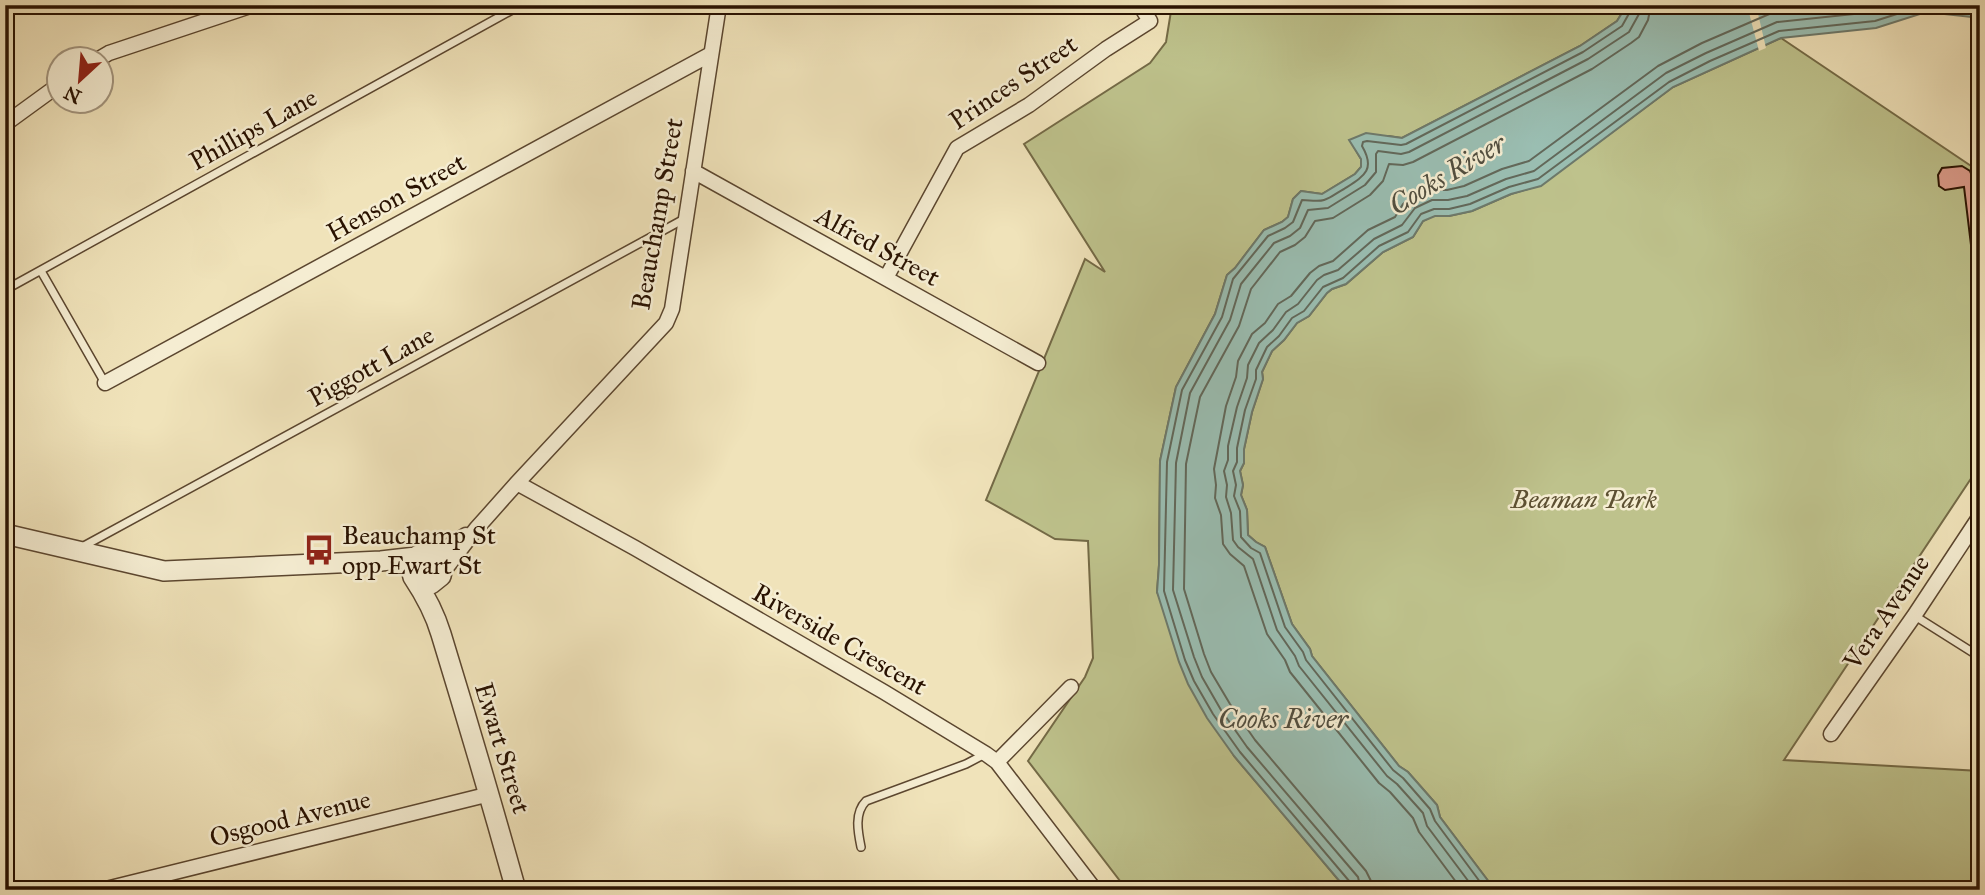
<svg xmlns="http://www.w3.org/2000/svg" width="1985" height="895" font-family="'IM FELL Great Primer',serif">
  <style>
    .green { fill: #bec28c; stroke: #746a46; stroke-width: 2 }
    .water { fill: #9abeb2; stroke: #6d796b; stroke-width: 2 }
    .pier { fill: #f0e3ba }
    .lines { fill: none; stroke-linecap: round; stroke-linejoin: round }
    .shore { stroke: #62685a; stroke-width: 2 }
    .building { fill: #de9d8d; stroke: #291201; stroke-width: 2 }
    .service-casing { stroke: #5b462f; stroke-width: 10 }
    .minor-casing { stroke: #5b462f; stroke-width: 17 }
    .tertiary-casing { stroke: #5b462f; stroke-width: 22 }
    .service { stroke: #f5edd2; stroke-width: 7 }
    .minor { stroke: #f5edd2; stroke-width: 14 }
    .tertiary { stroke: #f5edd2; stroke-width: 19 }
    .labels { text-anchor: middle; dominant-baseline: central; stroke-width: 5; stroke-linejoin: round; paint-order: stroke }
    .street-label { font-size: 26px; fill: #291201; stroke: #f5edd2 }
    .park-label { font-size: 26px; font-style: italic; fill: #5d5032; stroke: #f5edd2 }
    .poi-label { font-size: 26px; fill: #291201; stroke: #f5edd2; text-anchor: start }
    .water-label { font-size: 28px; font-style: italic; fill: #514e3f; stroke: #f5edd2 }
  </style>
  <rect width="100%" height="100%" fill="#f0e3ba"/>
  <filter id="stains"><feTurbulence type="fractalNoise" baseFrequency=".00286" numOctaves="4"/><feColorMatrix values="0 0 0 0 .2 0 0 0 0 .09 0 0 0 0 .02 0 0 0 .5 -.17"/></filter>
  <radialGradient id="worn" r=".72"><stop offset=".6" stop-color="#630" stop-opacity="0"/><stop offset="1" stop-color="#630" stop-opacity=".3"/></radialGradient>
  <path class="green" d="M1172 5H1627L1617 21 1580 46 1402 138 1389 136 1350 140 1361 159V167L1355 174 1322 194 1301 191 1293 199 1288 217 1282 222 1264 230 1235 268 1227 275 1215 314 1176 387 1160 461 1159 565 1157 592 1234 756 1347 890H1127L1028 761 1085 677 1093 658 1088 541 1055 539 986 500 1085 259 1105 272 1024 144 1150 63 1166 42Z
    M1781 38 1980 172V465L1784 760 1980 771V890H1495L1440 817 1437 805 1408 772 1399 766 1312 656 1310 649 1292 624 1265 547 1256 542 1248 535 1247 510 1241 495 1243 485 1240 471 1244 463V449L1252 412 1263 379 1262 372 1272 351 1284 340 1297 323 1309 316 1327 293 1332 289 1346 284 1383 252 1413 237 1423 221 1435 215 1449 216 1472 211 1511 194 1541 185 1673 87Z"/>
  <path class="water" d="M1627 5H1980V18L1926 12 1876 28 1781 38 1673 87 1541 186 1511 194 1472 211 1449 216H1435L1423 221 1413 237 1383 252 1346 284 1332 289 1327 293 1309 316 1297 323 1284 340 1272 351 1262 372 1263 379 1252 412 1244 449V463L1240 471 1243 485 1241 495 1247 510 1248 535 1256 542 1265 547 1292 624 1310 649 1312 656 1399 766 1408 772 1437 805 1440 817 1495 890H1347L1234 756 1207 718 1188 684 1179 662 1157 592 1159 565 1160 461 1176 387 1215 314 1227 275 1235 268 1264 230 1282 222 1288 217 1293 199 1301 191 1322 194 1355 174 1361 167V159L1349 140 1366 133 1402 138 1580 46 1617 21Z
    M921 881 945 890H883L891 887Z"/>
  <path class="pier" d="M1747 5H1756L1766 48 1759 51Z"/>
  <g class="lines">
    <path class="shore" d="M1352 890 1350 882 1240 752 1213 714 1194 681 1185 660 1164 591 1167 462 1182 390 1222 317 1233 279 1268 236 1285 228 1293 222 1302 200C1309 200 1318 202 1324 200 1331 198 1338 192 1344 189 1364 176 1376 170 1362 146L1363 142 1367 141 1401 145 1406 144 1583 52 1622 26 1631 10 1632 5
      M1361 890 1358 877 1247 747 1221 710 1202 677 1194 657 1173 590 1176 463 1190 393 1230 320 1241 284 1274 243 1290 236 1300 228 1308 210 1328 208 1365 185 1376 172V154L1378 151 1401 154 1409 152 1588 59 1629 32 1639 14 1641 5
      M1372 890 1371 881 1366 871 1255 740 1230 704 1211 672 1204 654 1184 589 1186 464 1200 397 1239 326 1251 289 1280 252 1295 245 1305 237 1315 221 1333 218 1370 195 1383 181 1389 164 1403 165 1413 162 1592 69 1631 43 1639 37 1648 20 1651 5
      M1462 890 1419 832 1413 818 1390 792 1379 783 1290 672 1285 660 1267 634 1244 566 1230 554 1223 544 1221 515 1215 498 1216 485 1214 469 1226 406 1236 377 1238 361 1252 334 1265 323 1278 304 1291 296 1310 273 1319 266 1333 261 1368 230 1395 217 1403 204 1412 197 1430 190H1447L1464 186 1502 169 1529 161 1658 66 1702 43 1774 12 1839 5
      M1475 890 1427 826 1423 813 1397 784 1387 776 1299 666 1295 656 1277 630 1253 559 1238 547 1233 540 1231 513 1226 497 1227 485 1224 471 1228 460V446L1237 407 1247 378 1248 365 1259 343 1273 330 1286 312 1298 304 1317 280 1324 275 1338 270 1374 239 1402 225 1415 208 1432 200H1448L1467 196 1506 179 1534 171 1666 73 1706 53 1777 22 1873 12 1900 5
      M1486 890 1435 821 1430 809 1403 778 1393 770 1306 660 1303 652 1285 627 1260 553 1251 548 1241 537 1240 511 1234 496 1236 485 1233 471 1237 462V448L1245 410 1256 379V370L1267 347 1279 336 1292 318 1304 311 1323 287 1343 278 1379 246 1408 232 1421 214 1434 209H1449L1470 204 1509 187 1538 179 1669 82 1710 61 1779 31 1875 21 1925 5"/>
  </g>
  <path class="building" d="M1962 166 1970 171 1973 179 1980 183V245H1971L1964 187 1945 190 1939 186 1938 175 1942 168Z"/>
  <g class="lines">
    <g class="service-casing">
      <path id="service" d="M41 271 105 383
        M5 290 521 5
        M82 547 686 218
        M1915 616 1980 657
        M861 847C858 832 854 813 866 801L966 764 985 754"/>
    </g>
    <g class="minor-casing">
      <path id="minor" d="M97 60 109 53 253 5
        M5 124 60 84
        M693 171 1038 363
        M886 278 957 148 1029 105 1106 49 1150 21 1140 5
        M105 383 711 54
        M517 483 635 548 884 692 986 754 997 762 1095 890
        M435 555 466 535
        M443 572 476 529 517 483 666 323 672 309 719 5
        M1831 734 1914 616 1980 516
        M997 762 1071 687
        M102 890 490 794"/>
    </g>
    <g class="tertiary-casing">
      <path id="tertiary" d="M5 534 164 571 381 561 416 557
        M418 582 431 584 441 576 443 567 435 555C425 551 412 554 411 567 411 570 412 574 413 577 425 595 435 614 441 634 467 719 492 804 516 890"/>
    </g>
    <use href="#service" class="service"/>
    <use href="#minor" class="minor"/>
    <use href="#tertiary" class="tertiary"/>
  </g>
  <defs>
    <g id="bus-bare" transform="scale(2.415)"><path d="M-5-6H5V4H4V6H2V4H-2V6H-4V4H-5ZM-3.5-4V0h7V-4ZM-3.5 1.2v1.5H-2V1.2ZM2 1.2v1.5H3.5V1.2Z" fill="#8f2418" stroke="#f5edd2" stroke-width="2.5" paint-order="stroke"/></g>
  </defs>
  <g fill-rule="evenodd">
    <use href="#bus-bare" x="319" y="550"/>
  </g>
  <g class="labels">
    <g class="street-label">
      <text transform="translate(1013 82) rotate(-34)">Princes Street</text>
      <text transform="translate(253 129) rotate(-29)">Phillips Lane</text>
      <text transform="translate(396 197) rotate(-29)">Henson Street</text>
      <text transform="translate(657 214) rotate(-80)">Beauchamp Street</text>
      <text transform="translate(878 246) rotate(29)">Alfred Street</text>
      <text transform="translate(371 366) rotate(-29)">Piggott Lane</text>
      <text transform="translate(1886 612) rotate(-56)">Vera Avenue</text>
      <text transform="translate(840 639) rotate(30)">Riverside Crescent</text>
      <text transform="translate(503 748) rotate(73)">Ewart Street</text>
      <text transform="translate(290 818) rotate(-14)">Osgood Avenue</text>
    </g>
    <g class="park-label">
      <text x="1584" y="499">Beaman Park</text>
    </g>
    <g class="poi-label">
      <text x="342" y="535">Beauchamp St<tspan x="342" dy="30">opp Ewart St</tspan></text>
    </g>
    <g class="water-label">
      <text transform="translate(1447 174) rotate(-31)">Cooks River</text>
      <text x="1283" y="718">Cooks River</text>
    </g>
  </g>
  <rect width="1985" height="895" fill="none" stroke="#f0e3ba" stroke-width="28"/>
  <rect x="7" y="7" width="1971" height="881" fill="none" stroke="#291201" stroke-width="3.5"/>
  <rect x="14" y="14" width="1957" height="867" fill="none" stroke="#291201" stroke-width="2"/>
  <g transform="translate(80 80) rotate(206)"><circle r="33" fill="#f5edd2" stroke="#a3957e" stroke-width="2"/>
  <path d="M0-5L12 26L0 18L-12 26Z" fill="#8f2418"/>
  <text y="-10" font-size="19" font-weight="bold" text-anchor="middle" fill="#291201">N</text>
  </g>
  <rect width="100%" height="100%" filter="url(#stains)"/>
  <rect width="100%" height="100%" fill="url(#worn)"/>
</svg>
